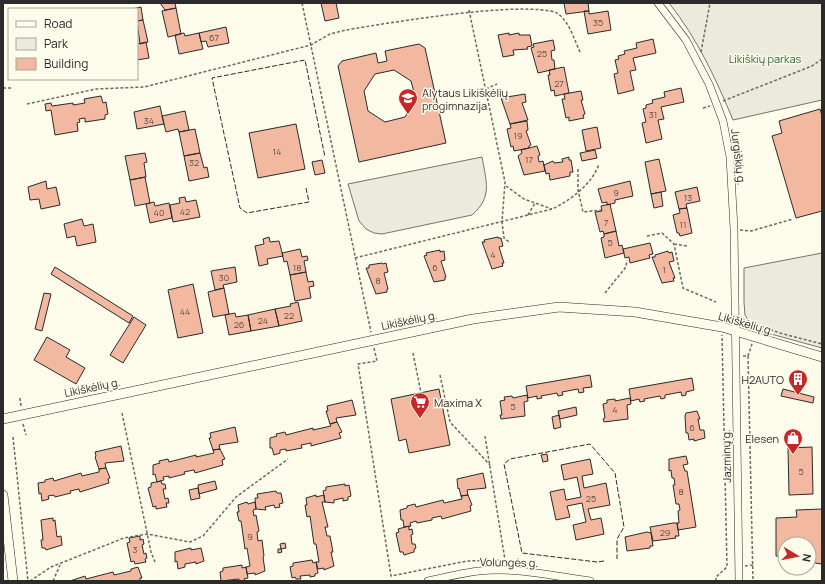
<svg xmlns="http://www.w3.org/2000/svg" width="825" height="584" font-family="Manrope,sans-serif">
  <style>
    .green { fill: #ecebdb; stroke: #74746e }
    .building { fill: #f2b8a0; stroke: #2b2b2b; fill-rule: evenodd }
    .lines { fill: none; stroke-linecap: round; stroke-linejoin: round }
    .minor-casing { stroke: #2b2b2b; stroke-width: 8 }
    .tertiary-casing { stroke: #2b2b2b; stroke-width: 10 }
    .path { stroke: #6a6964; stroke-width: 1.5; stroke-dasharray: 3 2; stroke-linecap: butt }
    .minor { stroke: #fdfbea; stroke-width: 7 }
    .tertiary { stroke: #fdfbea; stroke-width: 9 }
    .fence { stroke: #2b2b2b; stroke-width: 1; stroke-dasharray: 5 2; stroke-linecap: butt }
    .labels { text-anchor: middle; dominant-baseline: central; stroke-width: 3; stroke-linejoin: round; paint-order: stroke }
    .number-label { font-size: 9px; fill: #5d4e48 }
    .park-label { font-size: 11px; fill: #34623c; stroke: #fdfbea }
    .poi-label { font-size: 11px; fill: #2b2b2b; stroke: #fdfbea; text-anchor: start }
    .street-label { font-size: 11px; fill: #2b2b2b; stroke: #fdfbea }
  </style>
  <rect width="100%" height="100%" fill="#fdfbea"/>
  <path class="green" d="M669 3H822V100L733 120C716 79 697 38 669 3Z
    M482 157C486 181 493 197 472 215L382 234 374 233 366 229 359 221 348 184Z
    M822 253V348L760 331 751 325 745 315 744 302V268Z"/>
  <path class="building" d="M160 3H175L176 8 165 10Z
    M321 3H336L339 18 325 21Z
    M564 3H588L589 11 566 14Z
    M141 7 143 20 137 21V9H132Z
    M176 8 181 34 168 37 162 11Z
    M584 11H589V14L608 11 611 30 588 34Z
    M143 20 148 42 140 44 137 21Z
    M226 27 229 43 208 47 206 41 201 42 199 33Z
    M184 33 185 36 199 33 203 49 179 54 175 35Z
    M509 33V35L519 33V35H530L532 46 527 47 528 49 513 50 514 55 503 57 498 35Z
    M653 39 656 53 633 58 636 70 630 71 634 90 618 94 614 74 618 73 615 60 619 59 618 56 625 54 624 51 637 48 636 43Z
    M553 40 555 50 551 51 552 60H554L555 69 538 73 531 48 534 47 533 44Z
    M146 42 149 58 137 60V44Z
    M419 44 425 48 446 143 359 162 338 66 342 61 376 53 378 63 387 61 385 51ZM394 70 411 81 416 100 405 117 385 122 368 111 364 91 375 74Z
    M564 67 569 93 555 96 554 90 551 91 548 75H550L549 70Z
    M681 88 684 102 661 107 664 119 658 120 662 139 646 143 642 123 646 122 643 109 646 108V105L653 103 652 100 665 97 664 92Z
    M581 91 583 100H581L585 114 583 115 584 118 569 121V117L566 118 562 99H565L564 94Z
    M525 94 526 102 522 103 528 120 510 124 501 98Z
    M101 96 103 103 106 102 108 114 105 115V119L85 122V118L79 119 80 122 77 123 78 131 55 135 51 110 46 111 45 104 51 103 52 106 73 103V105L85 103 84 99Z
    M160 106 164 124 137 129 134 112Z
    M820 109 822 116V211L796 218 772 136 782 133 779 121Z
    M185 111 189 130 179 132 178 129 166 132 162 116Z
    M527 121 528 130 526 131 531 145 529 146V148L514 151 513 146 511 147 507 129 511 128 510 124Z
    M296 124 305 169 258 178 249 133Z
    M597 127 601 148 586 151 582 130Z
    M195 129 200 153 184 156 179 132Z
    M537 146 540 155 538 156 539 162 543 161 545 171 524 175 518 156 522 153 521 150Z
    M595 150 597 158 582 161 580 153Z
    M145 153 147 162 144 163 146 177 130 180 125 156Z
    M200 153 204 168 207 167 209 177 189 181 184 156Z
    M569 157V160H571L573 172H570V176L550 180 549 173 546 174 544 165 553 161 554 163 563 162 562 159Z
    M659 159 666 191 651 194 645 162Z
    M322 160 325 173 315 175 312 162Z
    M145 177 150 203 135 206 130 180Z
    M46 181 47 189 56 187 60 205 41 209 39 199 30 200 28 187Z
    M630 181 633 196 615 200V203L607 205V202L602 203 598 189Z
    M697 187 700 201 686 204 687 208 679 209 675 192Z
    M661 192 663 206 654 208 651 194Z
    M185 197 186 202 196 200 200 217 173 222 170 205 180 203 179 198Z
    M154 202 155 206 169 203 172 218 150 223 146 204Z
    M610 204 616 231 604 234 603 231 600 232 595 212 602 211 601 206Z
    M687 208 692 233 680 236 679 233H677L673 215 680 213 679 209Z
    M82 219 84 226 93 224 96 242 77 246 75 236 67 238 64 224Z
    M616 231 619 246 622 245 624 253 605 258 601 238 604 237V234Z
    M269 237 270 242 279 241 283 256 267 259 268 264 259 266 255 246 264 244 263 239Z
    M498 237V238H501L503 246 499 247 504 263H502L503 266 492 269 482 242H485L484 240Z
    M650 243 653 254 649 255 650 258 630 263 629 257 625 258 623 249Z
    M300 249 302 257 307 256 308 260 304 261 306 272 290 275 287 261 284 262 282 253Z
    M440 250V252L444 251 445 260 441 261 446 277H445V280L434 282 424 256 427 255 426 253Z
    M668 251 669 253 672 252 674 261 669 262 675 278H673L674 281 662 283 652 257H655V255Z
    M382 263 383 264 386 263 388 272 384 273 388 289H387V292L376 294 366 268H369V265Z
    M55 267 133 316 129 323 51 274Z
    M235 267 237 282 223 285 224 288 215 290 211 271Z
    M306 272 308 282 313 281 314 286 309 287 311 298 295 301 290 275Z
    M193 284 203 333 178 338 168 290Z
    M224 288 229 314 213 317 208 292Z
    M44 293 51 294 42 331 35 329Z
    M298 302 302 321 279 326 275 309 291 306 290 304Z
    M275 309 279 326 251 331 248 315Z
    M235 313 236 317 248 315 251 331 229 335 225 315Z
    M134 317 146 325 123 363 110 355Z
    M47 337 70 350 66 357 85 368 76 384 34 360Z
    M590 375 592 387 583 388 584 392 579 393 578 389 562 392 563 395 558 396 557 393 541 396 542 398 537 399V396L528 398 526 386Z
    M692 378 694 390 686 392V395L682 396 681 392 665 395V398L661 399 660 396 644 399 645 401 640 402 639 399 631 401 629 389Z
    M439 389 450 445 409 453 406 439 399 441 391 399Z
    M783 389 814 397 813 403 781 396Z
    M527 395 528 401 524 402 525 416 501 419 500 415H502L500 401 505 400 504 397 512 396 513 398Z
    M630 398 631 404 627 405 628 419 604 422 603 419 605 418 603 404 607 403V400L615 399V401Z
    M352 400 356 415 336 418 337 422 330 424 326 411H328L327 406Z
    M576 407 577 415 560 419 558 411Z
    M697 411 700 419H698L700 430H704L705 438 694 441V439L689 440 688 433H686L685 416 686 413Z
    M559 415 561 427 554 429 552 417Z
    M337 422 342 432 339 433 341 438 311 446V443L301 445 302 448 286 451V449L280 450V453L274 455 272 448H270V438L277 436 276 434 285 432 286 435 313 428V430L331 426 330 424Z
    M235 427 238 442 219 445 220 449 213 450 209 438H211L210 433Z
    M121 446 124 461 105 463 106 468 99 469 95 457 96 456 95 452Z
    M812 447 813 494 789 495 788 448Z
    M220 449 225 459 222 460 223 465 195 473 194 470 184 472 185 474 169 478V476L163 477 164 480 157 482 155 474 153 475V465L160 463 159 461 168 459 169 462 196 455V457L214 453 213 450Z
    M547 454 548 461 543 462 541 455Z
    M686 456 688 464 683 465 685 471H687L696 527 678 530 677 523H679L678 511 680 510 679 504H676L673 485H675L674 478H672L671 470 669 471V459Z
    M590 459 593 474 582 476 584 488 606 483 610 505 588 509 591 520 601 518 604 534 576 540 573 525 586 522 582 503 567 506 570 517 556 520 550 492 564 489 566 500 581 497 577 477 564 480 561 465Z
    M106 468 110 478 108 479 109 483 80 492 79 489 70 491 71 493 55 497 54 495 48 496 49 499 42 501 41 493 39 494 38 483 45 482V480L53 478 54 481 81 473 82 476 99 472V469Z
    M483 473 486 488 467 490 468 495 461 496 459 488 458 489 457 479Z
    M161 481 162 484H165L166 489H163L165 499 168 498 169 503H166L167 507 156 509V506L153 507 148 488 151 487V483Z
    M215 481 217 489 199 494 198 485Z
    M345 484V486L349 485 351 496 348 497V500L343 501V498L334 500V503L325 502 323 491 326 490V487Z
    M198 488 200 498 191 500 189 490Z
    M276 491 277 493H281L283 503 279 504 280 507 275 508 274 505 265 507 266 510 256 509 255 498H258L257 494Z
    M316 495V497L324 495 325 502H322L328 527H325L327 536H330L333 552H331L334 566 324 570V568L318 569 316 562H319L316 544H314L310 516 307 517 305 505H307L306 498Z
    M468 495 472 505 470 506 471 511 442 519 441 516 432 518V520L417 523 416 521 410 523 411 526 404 527 403 520H401L400 510 407 508V506L415 504 416 507 443 500 444 503 462 499 461 496Z
    M247 502 248 504 255 502 256 509 253 510 254 516 256 515 259 531 257 532 258 541 262 540 264 556 263 557 265 571 255 575V573L247 574 246 567 250 566 247 548 245 549 241 521H239L237 512H239L238 505Z
    M822 509V564L809 562V544H785V557L776 556V518L797 517 796 510Z
    M53 518V521L55 520 57 537 61 536 62 545 46 550 45 548H42L41 540H43L41 520Z
    M673 523H677L679 536H675L676 538 653 541 650 527Z
    M409 526V530L412 529 413 534 411 535 412 544H415L416 548 414 549V552L404 555 403 552H400L396 533 399 532 398 529Z
    M647 532 651 533 653 546H650V548L627 551 625 537Z
    M140 536V540L143 539 144 544 142 545 144 554 146 553 147 558 145 559 146 562 135 564 134 561 131 562 127 543 130 542 129 538Z
    M285 543 286 548 281 549 282 552 278 553V549H281L280 544Z
    M191 548V550L201 548 204 561 196 564V562L185 564V567L178 569 177 561 175 562V552Z
    M312 560 313 563 316 562 318 573 315 574V576L310 577V575L300 576 301 579H296L295 577 292 578 290 567 293 566V563Z
    M242 565V568L246 567 248 578 244 579 245 581H239V579L221 581 220 572 223 571V568Z
    M138 567 142 578H140V581H70L85 576 86 579 113 572 114 575 131 571V569Z"/>
  <g class="lines">
    <g class="minor-casing">
      <path id="minor" d="M658 3 686 40 709 84 723 121 730 157 734 229 739 581
        M428 581C445 577 462 573 479 571 516 567 554 576 590 581"/>
    </g>
    <g class="tertiary-casing">
      <path id="tertiary" d="M3 419 473 319 559 307 635 312 722 327 822 357
        M3 495 13 581"/>
    </g>
    <path class="path" d="M302 3 371 332
      M469 10 505 182 502 222 504 238 509 242
      M701 52 710 3
      M3 88H11
      M486 89 497 84
      M723 101 812 66 822 59
      M27 104 96 89 144 87 311 45 330 34 346 30C388 23 524 0 557 13 569 21 574 39 580 52
      M703 108 710 106
      M578 169V190L583 212 601 210
      M506 186 524 199 552 209
      M528 215 535 203
      M740 230 751 231 793 219
      M647 236 662 233 674 244 683 288 716 302
      M674 244 687 246
      M355 258 552 209C570 201 593 183 599 164
      M605 293 626 267 627 260
      M724 319 725 315 729 316
      M742 319 780 333 822 344
      M374 348 377 361 358 364 391 576 467 561 505 560V563
      M413 353 421 393
      M743 356H748L752 344
      M748 356 753 581
      M440 375 450 422 490 465
      M20 398 21 406
      M122 413 151 552 155 562
      M23 424 26 435
      M485 436 505 560
      M13 437 28 581
      M745 566 753 565
      M30 581 51 567 124 538 147 534 190 542 203 536 236 497 288 459
      M53 581 60 565
      M716 581V577L727 567 722 335"/>
    <use href="#minor" class="minor"/>
    <use href="#tertiary" class="tertiary"/>
    <path class="fence" d="M306 188 309 202 247 213 240 208 212 78 305 60 325 157
      M604 561 597 562 522 553 504 464 510 459 590 444 615 473 624 527 617 539V559"/>
  </g>
  <defs>
    <g id="school-pin" transform="scale(1)"><path d="M0 17L-7.5 6A9.5 9.5 0 1 1 7.5 6Z" fill="#c62828" stroke="#fdfbea"/><path d="M0-5L7-2L0 1L-7-2ZM-4 1L0 2.5L4 1V4Q0 6-4 4Z" fill="#fff"/></g>
    <g id="building-pin" transform="scale(1)"><path d="M0 17L-7.5 6A9.5 9.5 0 1 1 7.5 6Z" fill="#c62828" stroke="#fdfbea"/><path d="M-4-6H4V6H1V3H-1V6H-4ZM-2.5-4.3h1.7v1.8h-1.7ZM.8-4.3h1.7v1.8H.8ZM-2.5-1h1.7V.8h-1.7ZM.8-1h1.7V.8H.8Z" fill="#fff"/></g>
    <g id="supermarket-pin" transform="scale(1)"><path d="M0 17L-7.5 6A9.5 9.5 0 1 1 7.5 6Z" fill="#c62828" stroke="#fdfbea"/><path d="M-6-5.5h2.5l.6 2H6L4.5 2H-2.5L-4.4-4H-6ZM-1.5 3.2a1.3 1.3 0 1 0 .1 0ZM3 3.2a1.3 1.3 0 1 0 .1 0Z" fill="#fff"/></g>
    <g id="shop-pin" transform="scale(1)"><path d="M0 17L-7.5 6A9.5 9.5 0 1 1 7.5 6Z" fill="#c62828" stroke="#fdfbea"/><path d="M-5-2.5h2.3a2.7 3.5 0 0 1 5.4 0H5L5.5 6h-11ZM-1.5-2.5h3a1.5 2.3 0 0 0-3 0Z" fill="#fff"/></g>
  </defs>
  <g fill-rule="evenodd">
    <use href="#school-pin" x="408" y="98"/>
    <use href="#building-pin" x="798" y="379"/>
    <use href="#supermarket-pin" x="420" y="402"/>
    <use href="#shop-pin" x="793" y="438"/>
  </g>
  <g class="labels">
    <g class="number-label">
      <text x="598" y="22">35</text>
      <text x="214" y="37">67</text>
      <text x="542" y="53">25</text>
      <text x="559" y="83">27</text>
      <text x="653" y="114">31</text>
      <text x="149" y="120">34</text>
      <text x="518" y="135">19</text>
      <text x="277" y="151">14</text>
      <text x="529" y="159">17</text>
      <text x="194" y="162">32</text>
      <text x="616" y="192">9</text>
      <text x="688" y="197">13</text>
      <text x="185" y="211">42</text>
      <text x="159" y="212">40</text>
      <text x="606" y="222">7</text>
      <text x="683" y="224">11</text>
      <text x="610" y="242">5</text>
      <text x="493" y="254">4</text>
      <text x="297" y="267">18</text>
      <text x="435" y="267">6</text>
      <text x="664" y="269">1</text>
      <text x="224" y="277">30</text>
      <text x="378" y="280">8</text>
      <text x="185" y="311">44</text>
      <text x="289" y="315">22</text>
      <text x="263" y="320">24</text>
      <text x="239" y="324">26</text>
      <text x="513" y="406">5</text>
      <text x="615" y="409">4</text>
      <text x="692" y="427">6</text>
      <text x="801" y="471">5</text>
      <text x="681" y="491">8</text>
      <text x="591" y="498">25</text>
      <text x="665" y="532">29</text>
      <text x="250" y="536">9</text>
      <text x="135" y="549">3</text>
    </g>
    <g class="park-label">
      <text x="765" y="58">Likiškių parkas</text>
    </g>
    <g class="poi-label">
      <text x="422" y="92">Alytaus Likiškėlių<tspan x="422" dy="13">progimnazija</tspan></text>
      <text x="784" y="379" text-anchor="end">H2AUTO</text>
      <text x="434" y="402">Maxima X</text>
      <text x="779" y="438" text-anchor="end">Elesen</text>
    </g>
    <g class="street-label">
      <text transform="translate(739 157) rotate(83)">Jurgiškių g.</text>
      <text transform="translate(409 320) rotate(-12)">Likiškėlių g.</text>
      <text transform="translate(746 323) rotate(16)">Likiškėlių g.</text>
      <text transform="translate(92 387) rotate(-12)">Likiškėlių g.</text>
      <text transform="translate(726 456) rotate(-91)">Jazminų g.</text>
      <text transform="translate(509 562) rotate(1)">Volungės g.</text>
    </g>
  </g>
  <rect width="825" height="584" fill="none" stroke="#2b2b2b" stroke-width="8"/>
  <rect x="8" y="8" width="130" height="72" fill="#fdfbea" stroke="#a9a89e"/>
  <rect x="16" y="21" width="20" height="6" fill="#fdfbea" stroke="#a9a89e"/>
  <text x="44" y="28" font-size="12" fill="#2b2b2b">Road</text>
  <rect x="16" y="38" width="20" height="12" fill="#ecebdb" stroke="#a9a89e"/>
  <text x="44" y="48" font-size="12" fill="#2b2b2b">Park</text>
  <rect x="16" y="58" width="20" height="12" fill="#f2b8a0" stroke="#a9a89e"/>
  <text x="44" y="68" font-size="12" fill="#2b2b2b">Building</text>
  <g transform="translate(797 556) rotate(100)"><circle r="19" fill="#fdfbea" stroke="#a9a89e"/>
  <path d="M0-3L7 15L0 10L-7 15Z" fill="#c62828"/>
  <text y="-6" font-size="11" font-weight="bold" text-anchor="middle" fill="#2b2b2b">N</text>
  </g>
</svg>
